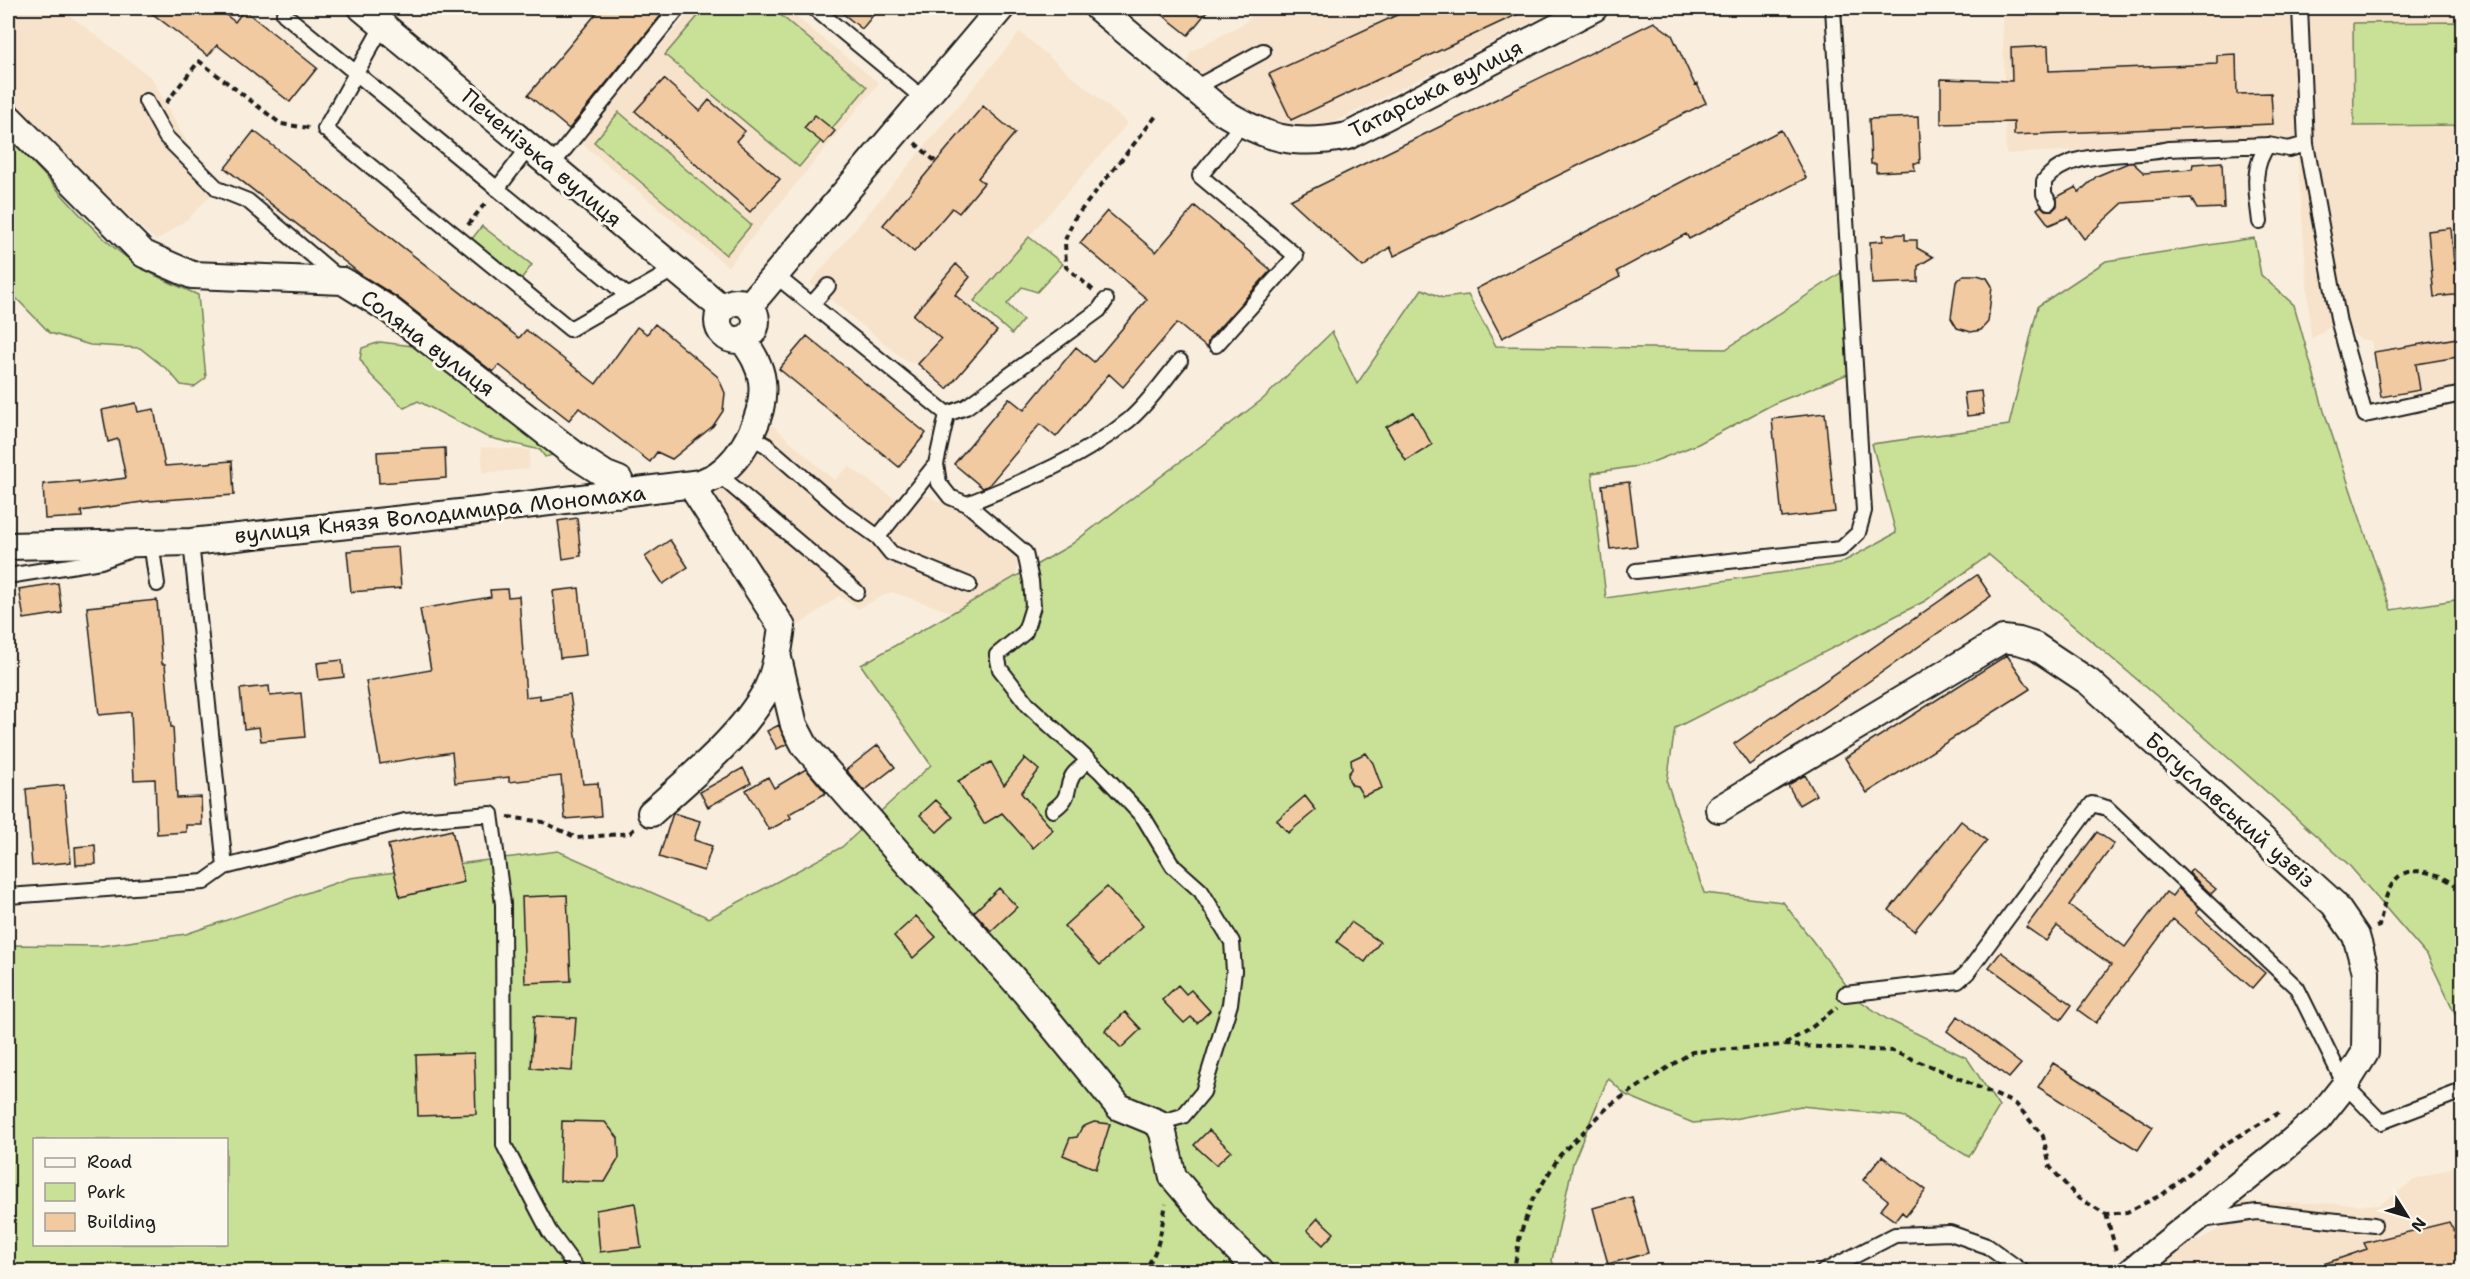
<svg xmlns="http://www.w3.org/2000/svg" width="2470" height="1279" font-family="'Shantell Sans',sans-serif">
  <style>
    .built { fill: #f7e3cb }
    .green { fill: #c9e197; stroke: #727e5a; stroke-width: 1.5; fill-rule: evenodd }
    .building { fill: #f1caa1; stroke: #1c1c1c; stroke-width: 1.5 }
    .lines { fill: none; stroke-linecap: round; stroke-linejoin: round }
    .lane-casing { stroke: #1c1c1c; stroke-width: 18 }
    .street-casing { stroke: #1c1c1c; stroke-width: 30 }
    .path { stroke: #1c1c1c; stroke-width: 4; stroke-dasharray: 6 4.5; stroke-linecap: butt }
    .lane { stroke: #fbf7ec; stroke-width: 14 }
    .street { stroke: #fbf7ec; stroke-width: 26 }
    .labels { text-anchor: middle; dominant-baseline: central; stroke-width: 6; stroke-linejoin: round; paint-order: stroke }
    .street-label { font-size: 22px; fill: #1c1c1c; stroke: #fbf7ec }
  </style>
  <rect width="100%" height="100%" fill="#f9eedd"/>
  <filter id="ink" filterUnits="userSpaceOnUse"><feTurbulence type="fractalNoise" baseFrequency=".0167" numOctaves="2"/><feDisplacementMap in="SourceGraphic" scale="12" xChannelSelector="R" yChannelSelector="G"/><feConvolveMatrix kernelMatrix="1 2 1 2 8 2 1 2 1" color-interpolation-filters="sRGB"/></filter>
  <g filter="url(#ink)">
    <path class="built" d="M8 8H60L152 78 214 192 189 218 156 241 8 103Z
      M693 8H785L879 83 728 267 579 141Z
      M1259 8H1560L1329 125 1298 131 1274 125 1236 102 1187 64 1190 52 1244 23Z
      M2002 8H2462V404L2414 413 2410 393 2381 397 2371 341 2360 339 2353 334 2349 324 2331 326 2311 339 2296 139 2006 154Z
      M1020 32 1128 123 918 364 907 362 810 283Z
      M772 425 834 480 849 466 909 509 924 494 971 517 1019 555 1014 588 963 616 891 592 858 609 839 596 790 632 697 495 746 455Z
      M481 447 530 450 529 469 483 473Z
      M2462 1164V1271L2166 1272V1257L2227 1225 2240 1201 2379 1205 2414 1180Z"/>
    <path class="green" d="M705 8H772L867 87 799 167 665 55Z
      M2462 22V125L2354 126 2353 23Z
      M619 112 751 225 726 255 594 142Z
      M8 138C53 179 88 233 140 267 158 278 179 286 198 295L206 378 194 387 181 385 169 371 140 348 90 345 50 333 17 299 8 300Z
      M482 226 532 265 521 279 471 240Z
      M1029 237 1063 264 1037 292 1022 287 1007 304 1023 320 1012 334 974 301Z
      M2254 238 2261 275 2294 305 2324 411 2391 610 2462 599V1028L2428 957 2348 864 2190 724 1989 555 1925 601 1675 728 1667 782 1704 893 1783 902 1856 998 1887 1019 1967 1058 1999 1107 1969 1157 1902 1116 1801 1106 1728 1120 1693 1123 1626 1095 1608 1078 1573 1163 1552 1260 1555 1271 8 1272V945L100 946 186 934 350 878 558 851 709 918 842 847 931 765 861 665 1069 546 1263 399 1332 332 1357 384 1422 289 1443 298 1468 295 1496 346 1726 349 1842 272 1848 374 1775 403 1698 444 1645 465 1592 473 1606 598 1839 564 1896 533 1872 444 2009 425 2038 306 2106 261ZM34 1140H226V1244H34Z
      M380 342 413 346 456 371 557 454 545 457 540 450 487 437 418 401 404 408 369 373 360 359 362 348Z"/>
    <path class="building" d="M145 8H217L235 22 244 10 317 68 290 102 217 45 208 56Z
      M601 8H667L569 129 528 95Z
      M836 8H879L862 29Z
      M1154 8H1210L1188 35Z
      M1412 8H1531L1291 120 1269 74Z
      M1654 22 1672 35 1695 85 1697 84 1706 103 1394 256 1390 247 1363 267 1290 200Z
      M2048 46 2049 71 2217 64V55L2236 54 2237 94 2271 93 2273 124 2014 135V122L1941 124V79L2012 81 2011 48Z
      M664 79 700 111 709 100 745 131 736 141 780 179 750 212 635 111Z
      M983 106 1015 133 978 178 984 183 959 213 952 208 914 252 883 225Z
      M815 115 835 131 824 144 804 128Z
      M1918 117 1920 163H1914L1915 170 1876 172V164H1871L1869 119Z
      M1781 130 1806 178 1689 239 1686 234 1617 271 1620 277 1502 338 1476 289Z
      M254 131 519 338 526 330 596 384 637 327 647 334 655 324 718 377 725 393 723 411 713 426 672 459 657 452 650 462 579 408 569 420 499 365 493 372 397 297 363 276 225 168Z
      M2222 162 2224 208 2197 209 2191 198 2123 203 2084 239 2068 217 2049 225 2037 209 2041 206 2045 210H2053L2057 206V197L2076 187 2079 192 2097 176 2128 163H2133L2144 173 2192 169 2193 164Z
      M1195 206 1271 270 1209 339 1207 348 1177 323 1123 387 1109 374 1056 437 1040 424 989 485 983 488 954 464 1009 398 1024 410 1076 347 1094 362 1147 299 1080 243 1107 211 1156 252Z
      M2451 228 2454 264 2463 263V294L2434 297 2428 231Z
      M1905 234V240H1917V248L1933 257 1918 266V282L1872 284 1870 242 1883 241V235Z
      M956 264 970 277 955 295 997 331 947 389 918 364 941 339 913 315Z
      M1964 275H1977L1987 278 1992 286 1988 322 1981 330 1971 332 1957 328 1951 318 1956 282Z
      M807 336 926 433 899 467 779 369Z
      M2463 337V356L2416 364 2420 390 2381 397 2374 352Z
      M1981 391 1984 414 1967 416 1964 393Z
      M136 403 138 412 154 409 165 466 232 461 234 495 149 501 81 511 82 517 45 519 43 484 79 481V484L126 478 118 439 108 442 102 410Z
      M1413 412 1432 445 1406 461 1386 427Z
      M1825 413 1835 512 1782 518 1772 419Z
      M445 448 446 478 379 483 377 452Z
      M1629 482 1637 546 1610 549 1602 485Z
      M577 518 581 556 563 559 558 521Z
      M670 540 688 567 663 584 645 557Z
      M398 547 401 588 351 592 347 551Z
      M1977 575 1991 596 1749 765 1734 744Z
      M58 583 62 613 24 619 19 589Z
      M579 588 586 655 560 658 553 591Z
      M507 589 508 597 519 596 526 697 540 695V699L570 694 583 784 598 783 601 816 565 819 561 776 509 782V777L455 783 452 752 380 764 366 681 431 670 420 609 491 597 490 590Z
      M157 600 162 664H165L171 727H173L177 798 201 797 202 825H186V832L157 834 155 779 134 780 131 712 99 715 87 607Z
      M2007 655 2030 689 1867 793 1845 758Z
      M342 660 344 677 319 680 317 663Z
      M269 686 270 696 301 693 305 737 261 741 259 727 244 729 240 689Z
      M779 725 787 744 777 749 767 731Z
      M878 745 895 767 864 791 846 770Z
      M1366 753 1373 763 1382 788 1363 796 1357 786 1352 785 1349 780 1348 774 1352 769 1351 760Z
      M1025 758 1039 770 1021 793 1053 830 1033 848 1002 813 984 824 958 781 991 762 1004 785Z
      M743 768 751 783 708 807 700 792Z
      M806 769 826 793 789 814 791 818 769 830 746 790 768 777 774 788Z
      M1805 775 1816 795 1799 805 1788 785Z
      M64 785 71 862 32 866 26 789Z
      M1305 796 1316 810 1288 833 1277 820Z
      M936 800 953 817 937 832 920 815Z
      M673 813 700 821 694 840 712 846 704 871 659 857Z
      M1961 821 1987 841 1914 931 1889 910Z
      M452 830 464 882 400 897 388 845Z
      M2097 832 2114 844 2069 905 2125 947 2166 892 2172 896 2178 888 2200 908 2196 913 2265 973 2252 988 2173 919 2096 1023 2078 1010 2111 965 2057 926 2046 941 2026 927Z
      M95 845 96 864 76 865 75 847Z
      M2192 869 2216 889 2211 894 2189 873Z
      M1107 887 1143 926 1100 965 1064 926Z
      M999 888 1017 907 991 931 974 912Z
      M567 895 571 981 525 983 522 897Z
      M916 916 936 937 913 958 894 936Z
      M1351 922 1380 942 1365 962 1337 942Z
      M2001 952 2072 1005 2061 1020 1989 967Z
      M1178 985 1186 994 1191 990 1210 1011 1197 1023 1191 1017 1184 1023 1162 1000Z
      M1125 1012 1141 1029 1121 1048 1105 1031Z
      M534 1016 576 1018 572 1071 531 1068Z
      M1958 1016 2021 1064 2009 1078 1947 1031Z
      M474 1053 476 1114 418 1116 416 1055Z
      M2053 1063 2153 1127 2138 1150 2038 1087Z
      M562 1121 605 1122 618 1138 619 1158 605 1182 560 1181Z
      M1094 1122 1110 1124 1096 1169 1063 1155 1070 1138 1077 1137 1082 1127Z
      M1209 1130 1231 1151 1216 1165 1194 1145Z
      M1882 1156 1926 1190 1906 1216 1902 1212 1895 1221 1880 1210 1888 1200 1863 1180Z
      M1632 1197 1648 1253 1608 1264 1593 1208Z
      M635 1203 641 1247 600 1252 596 1210Z
      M1318 1218 1334 1233 1323 1245 1307 1230Z
      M2449 1222 2463 1248V1272H2310L2309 1269 2367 1249 2364 1243Z"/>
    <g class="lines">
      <g class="lane-casing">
        <path id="lane" d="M814 8 924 99
          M2300 8 2306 144 2339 323 2365 415 2462 394
          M284 14 628 296
          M383 25 325 129 570 329 675 269
          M1193 89 1263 51
          M146 101 166 137 218 189 248 201 340 279
          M551 166 678 8
          M497 189 529 147
          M2049 202 2044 194V181C2071 147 2129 159 2168 149L2268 145 2289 149 2306 144
          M2260 222C2257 194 2250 169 2268 145
          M775 275 947 414
          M812 304 828 286
          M1216 345 1296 256 1200 176 1242 124
          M947 414 936 464 939 483 950 497 967 504 1025 553 1031 581 1033 606 1025 632 997 655 1000 669 1028 705 1100 771 1144 818 1173 866 1201 891 1232 942 1234 971 1230 1004 1203 1092 1183 1116 1158 1123
          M947 414 966 407 1099 310 1106 300
          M749 436 766 445 842 511 878 537 891 553 969 585
          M718 474 857 592
          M967 504C1024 481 1081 459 1129 420 1148 404 1164 380 1180 361
          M878 537 936 464
          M146 544 151 542 157 584
          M1636 571 1841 549 1858 533 1864 511 1833 8
          M8 576 101 561 128 551
          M1053 810C1073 796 1064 790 1073 775 1077 770 1084 765 1088 760
          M225 867 405 821 491 814 503 904 504 1145 549 1231 579 1272
          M8 896 204 882 225 867 191 542
          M1845 994 1958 981 1967 973 2092 804 2107 808 2297 988 2345 1085 2381 1122 2462 1091
          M2201 1220 2257 1212 2374 1225
          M1823 1272 1895 1235 1950 1233 1987 1246 2023 1272"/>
      </g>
      <g class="street-casing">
        <path id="street" d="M362 8 723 309
          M1098 8 1220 110C1266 139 1295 147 1348 136L1594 8
          M8 117 144 254 192 275 343 281 388 309 575 455 606 475 619 480V494
          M718 321a19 19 0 1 1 38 0a19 19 0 1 1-38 0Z
          M749 306 1001 8
          M8 546 191 542 478 511 701 483C706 480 713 478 717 475 744 457 766 413 762 381 760 365 752 353 743 340
          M777 654 794 725 805 746 909 865 942 899 1025 992 1119 1107 1158 1123 1163 1133 1173 1177 1219 1231 1260 1272
          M1719 809 2003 639 2019 641 2035 646 2089 682 2334 904 2356 936 2366 972 2365 1053 2345 1085 2318 1119 2278 1153 2131 1272
          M651 813C690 778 743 735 767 689 776 670 779 647 782 627L691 485"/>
      </g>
      <path class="path" d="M166 103 199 61 281 124 309 128
        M915 143 936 162
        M468 225 487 201
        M1093 290 1066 267 1065 240 1074 219 1157 115
        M508 817 543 822 577 838 630 833 635 828
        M2376 927 2379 926C2387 891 2391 860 2437 875 2446 878 2454 885 2462 888
        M1785 1044 1811 1028 1837 1007
        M2106 1214 2117 1254
        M1141 1272C1160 1256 1161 1227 1166 1204
        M1519 1272 1515 1264 1520 1235 1532 1201 1560 1155 1610 1105 1692 1052 1784 1045 1892 1051 1940 1070 2016 1104 2043 1136 2050 1167 2077 1197 2106 1214 2127 1212 2163 1194 2225 1144 2282 1111"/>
      <use href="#lane" class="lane"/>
      <use href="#street" class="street"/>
    </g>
  </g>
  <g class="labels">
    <g class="street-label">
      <text transform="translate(1436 89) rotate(-27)">Татарська вулиця</text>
      <text transform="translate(542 158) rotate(40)">Печенізька вулиця</text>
      <text transform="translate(428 343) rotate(37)">Соляна вулиця</text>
      <text transform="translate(440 514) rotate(-6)">вулиця Князя Володимира Мономаха</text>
      <text transform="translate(2230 810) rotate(42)">Богуславський узвіз</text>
    </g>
  </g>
  <rect width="2470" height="1279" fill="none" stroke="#fbf7ec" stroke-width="30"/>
  <rect x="15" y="15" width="2440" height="1249" fill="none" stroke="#1c1c1c" stroke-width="2" filter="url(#ink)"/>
  <rect x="33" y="1138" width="195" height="108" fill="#fbf7ec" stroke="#a29f99" stroke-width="1.5"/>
  <rect x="45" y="1158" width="30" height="9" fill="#fbf7ec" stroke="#a29f99" stroke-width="1.5"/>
  <text x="87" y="1168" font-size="18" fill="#1c1c1c">Road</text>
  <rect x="45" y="1183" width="30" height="18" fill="#c9e197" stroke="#a29f99" stroke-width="1.5"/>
  <text x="87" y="1198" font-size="18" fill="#1c1c1c">Park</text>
  <rect x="45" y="1213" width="30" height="18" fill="#f1caa1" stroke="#a29f99" stroke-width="1.5"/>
  <text x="87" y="1228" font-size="18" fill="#1c1c1c">Building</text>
  <g transform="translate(2407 1216) rotate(127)" stroke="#fbf7ec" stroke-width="4.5" paint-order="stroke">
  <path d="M0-4.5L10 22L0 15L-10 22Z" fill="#1c1c1c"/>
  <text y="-9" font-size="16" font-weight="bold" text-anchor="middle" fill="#1c1c1c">N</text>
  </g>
</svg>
